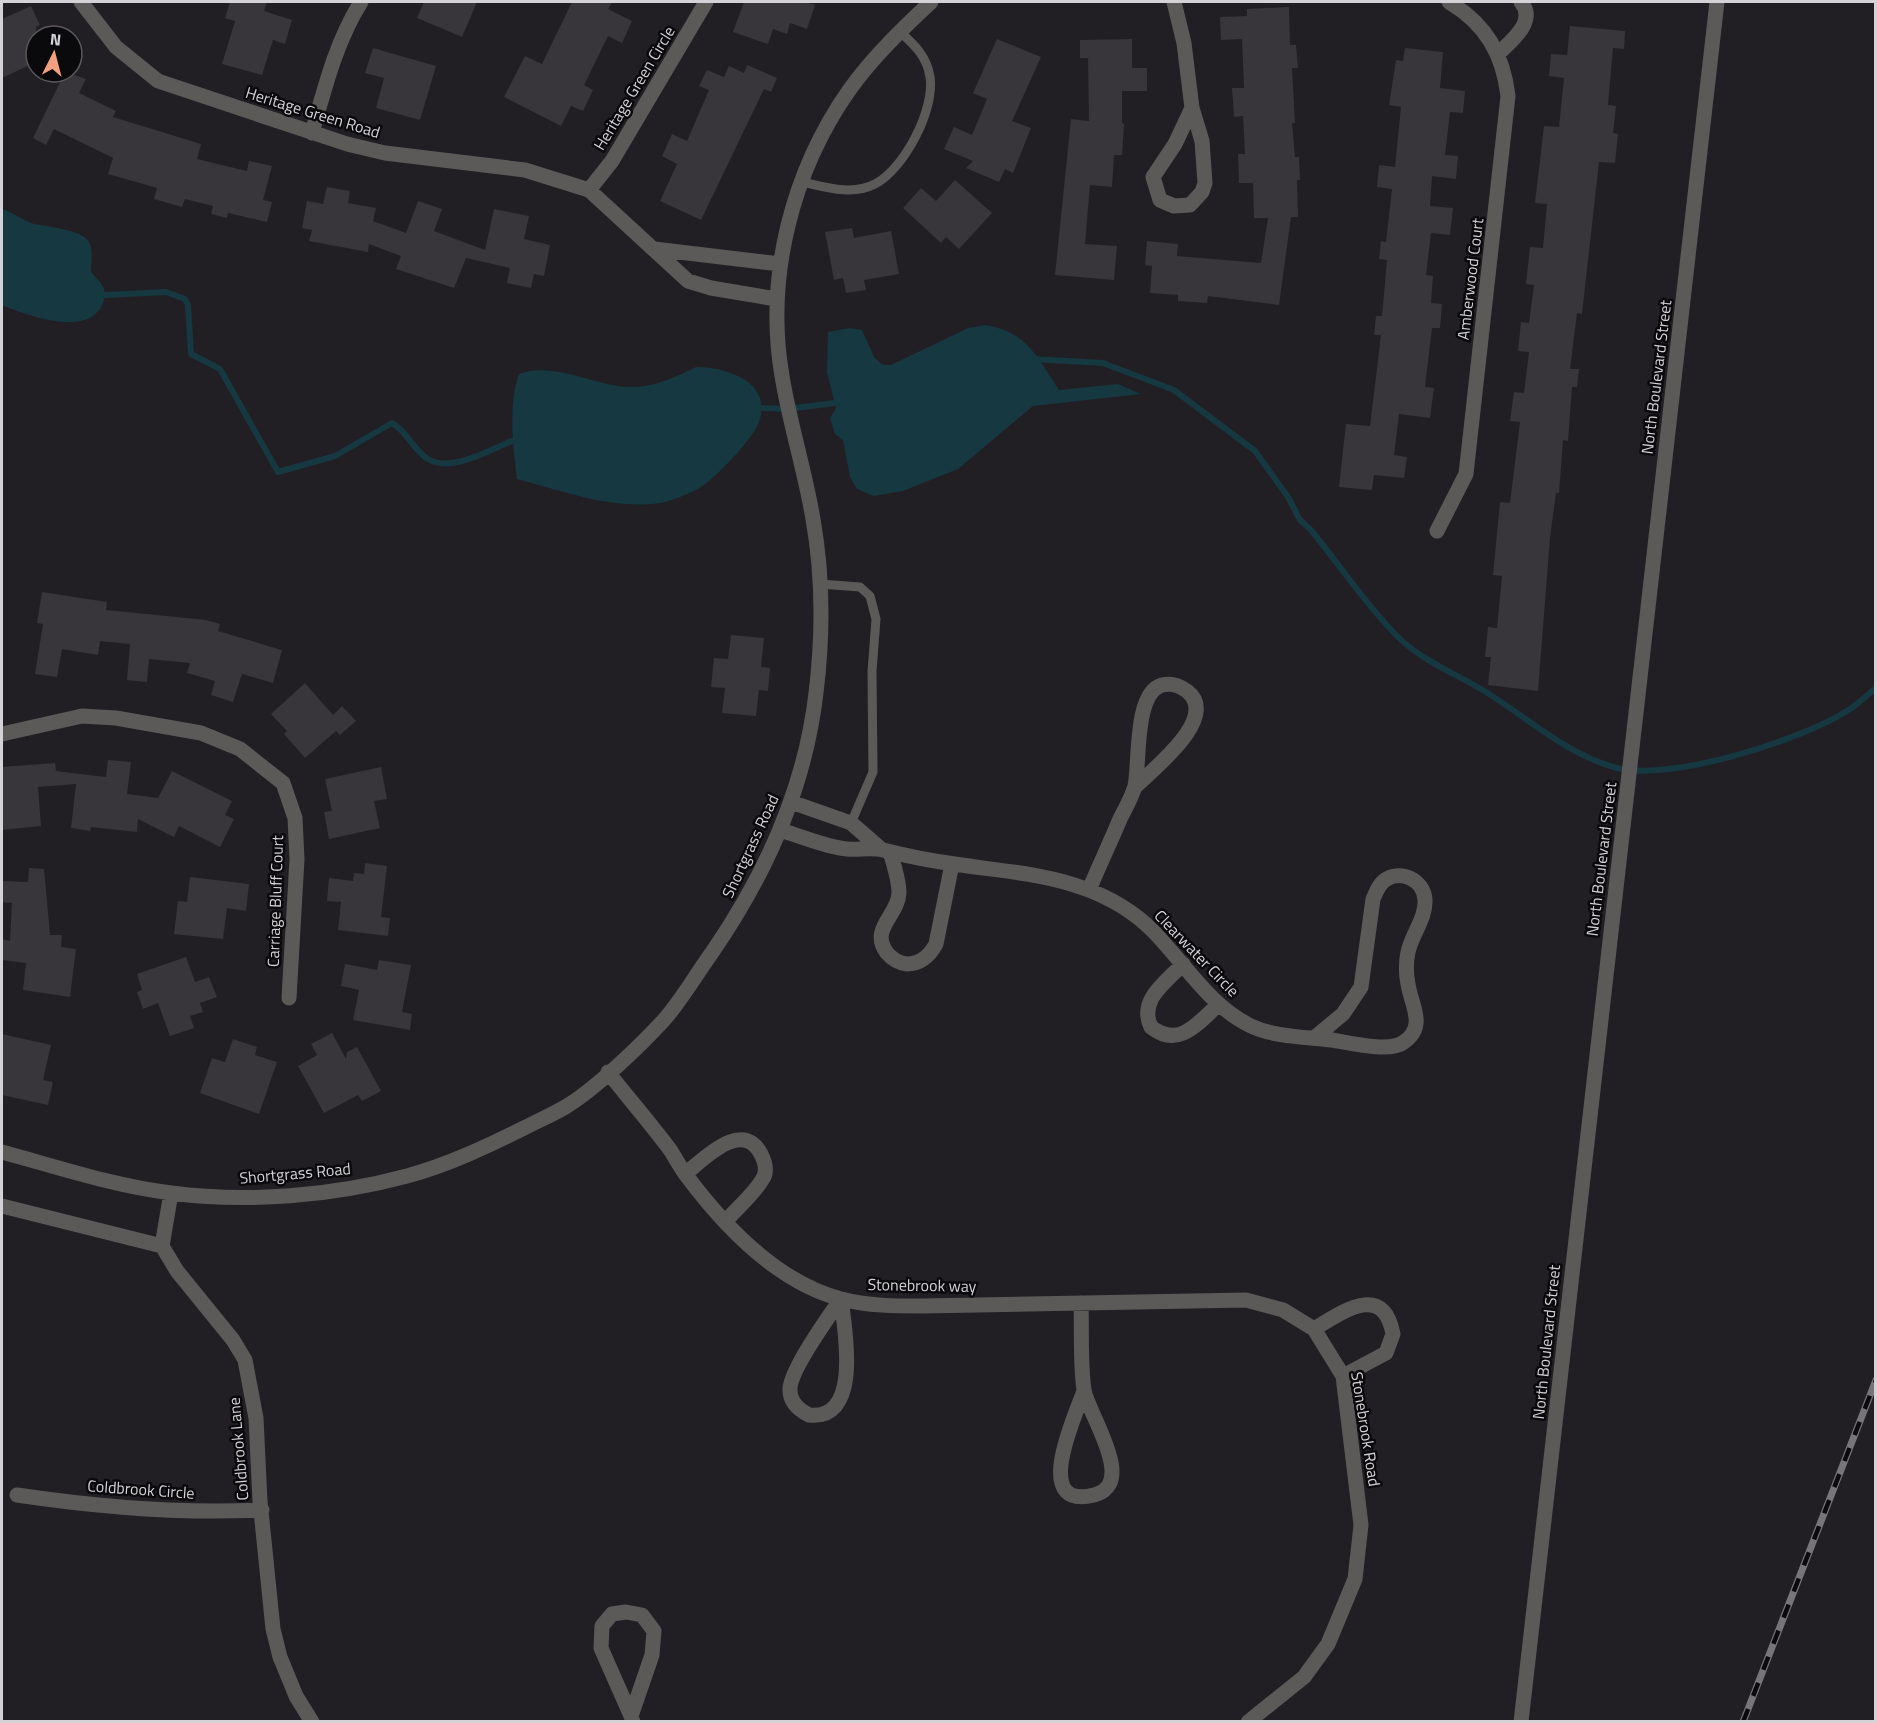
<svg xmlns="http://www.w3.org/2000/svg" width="1877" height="1723" font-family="'Titillium Web',sans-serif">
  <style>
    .water { fill: #153841 }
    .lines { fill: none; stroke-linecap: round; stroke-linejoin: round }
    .stream { stroke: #153841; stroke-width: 6 }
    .building { fill: #38353b }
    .lane { stroke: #5c5a58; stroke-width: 9 }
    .street { stroke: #5c5a58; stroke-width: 15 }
    .rail-casing { stroke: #77757a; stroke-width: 7 }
    .rail { stroke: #0a090b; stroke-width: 4.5; stroke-dasharray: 14; stroke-linecap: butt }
    .labels { text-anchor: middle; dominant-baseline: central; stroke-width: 5; stroke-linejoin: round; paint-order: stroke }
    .street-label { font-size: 16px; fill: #d4d2d6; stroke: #0a090b }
  </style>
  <rect width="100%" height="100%" fill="#211f24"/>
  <path class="water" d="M2 209C12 212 21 219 31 223 44 227 86 229 90 244 93 251 91 263 91 272 100 282 109 288 103 303 89 339 26 315 2 305Z
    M986 325C1029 333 1037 357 1059 390L1118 384 1141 394 1033 406 958 469 903 491 874 496 857 489 850 477 843 440 835 434 830 418 836 408 827 372 828 332 850 328 862 330 874 357 883 365H891L968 328Z
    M696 367C727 367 773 382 759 422 753 439 714 480 698 489 688 494 671 501 660 503 612 510 563 491 517 479 513 447 508 404 519 374 554 361 594 386 629 387 653 388 676 377 696 367Z"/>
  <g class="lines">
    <path class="stream" d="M106 295 166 292 185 299 188 305 191 354 220 369 278 472 335 456 392 423C407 431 413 450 428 459 451 473 489 450 512 441
      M1033 359 1103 363 1174 390 1255 451 1288 497 1300 520 1311 530C1338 563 1367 606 1397 636 1421 660 1452 672 1481 689 1526 716 1565 754 1617 768 1670 782 1801 740 1847 711 1857 705 1866 696 1876 688
      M762 408 787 409 843 402"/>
  </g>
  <path class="building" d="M230 2H267L264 11 292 20 285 44 273 40 262 75 222 64 235 21 225 18Z
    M424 2H477L462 37 417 18Z
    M572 2H612L608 9 632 21 622 43 608 36 584 85 593 90 583 111 571 106 561 126 504 97 525 56 542 64Z
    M744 2H805L815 5 807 29 790 23 787 34 773 29 768 44 733 32Z
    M31 6 40 25 36 27V62L2 78V19Z
    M1289 7 1290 45H1296L1298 68H1292L1295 123H1292L1295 157H1299L1300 180H1297L1298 217H1291L1279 305 1208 296 1207 303 1178 301V295L1150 293 1152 266 1145 265 1147 241 1178 244 1177 256 1261 263 1268 218H1254L1253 183H1239L1238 154H1245L1243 116 1234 117 1232 88H1244L1242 39 1221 40 1220 17 1247 16V9Z
    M1570 26 1625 31 1624 49 1613 48 1608 105 1616 106 1613 133 1618 134 1615 163 1599 162 1582 314 1577 313 1570 369H1579L1577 387H1572L1568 441 1563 440 1559 493H1556L1550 538 1538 691 1488 685 1491 657H1485L1488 627 1497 628 1502 576 1493 575 1500 502 1510 503 1520 422 1510 421 1514 392 1524 393 1529 352 1518 351 1521 322 1529 323 1534 285 1526 284 1530 247 1543 248 1547 204 1535 203 1544 126 1559 127 1564 78 1549 76 1551 54 1567 55Z
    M997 39 1041 57 1012 121 1031 128 1013 173 1005 169 999 182 966 168 973 161 944 149 954 127 972 135 987 99 973 93Z
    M1132 39V68H1147V91H1122V123L1124 124 1122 155H1114L1112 187 1090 185 1085 244 1117 246 1114 280 1055 275 1071 119 1089 121 1088 58H1080V40Z
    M373 48 436 66 420 120 376 108 384 78 365 73Z
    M1405 48 1443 52 1440 88 1465 91 1463 113 1450 112 1445 155 1458 156 1456 179 1432 176 1430 206 1453 208 1450 235 1431 233 1426 275 1433 276 1431 303 1442 304 1440 328H1432L1425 387 1434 388 1430 418 1399 414 1394 455 1407 457 1404 478 1374 475 1372 490 1339 487 1346 424 1370 426 1381 335H1374L1376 316H1382L1387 260 1379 259 1381 241 1386 242 1392 189 1377 187 1379 165 1395 167 1401 107 1389 105 1396 60 1403 61Z
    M747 65 777 78 771 92 764 89 701 220 660 201 677 164 662 156 672 134 687 141 709 90 699 86 707 70 724 77 729 66 744 73Z
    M65 72 86 79 79 93 116 111 113 117 201 144 197 159 247 171 249 161 272 166 263 200 272 202 267 222 228 213 227 218 211 214 213 206 185 199 182 207 154 199 157 188 108 174 113 158 54 129 46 145 33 138Z
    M955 180 992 213 959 249 946 237 941 243 903 208 921 188 936 201Z
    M327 187 350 191 348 203 376 208 373 221 406 233 418 201 442 209 434 231 485 250 494 209 529 216 524 239 550 245 544 276 534 274 531 288 507 283 510 268 466 258 454 288 396 269 401 256 369 244 368 252 309 241 312 230 302 228 307 201 323 204Z
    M852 228 854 238 891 231 899 274 864 280 866 290 846 293 843 278 834 280 825 232Z
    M42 592 107 602 106 610 206 620 220 624 218 631 282 650 273 683 242 674 233 702 211 695 215 681 187 673 190 663 149 659 147 682 127 680 130 644 100 641 98 655 62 649 57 677 35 674 43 624 37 623Z
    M731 635 764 638 761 667 770 668 768 691 759 690 756 716 722 713 725 688 711 687 714 658 728 659Z
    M305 683 333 715 342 706 356 721 340 735 336 731 305 758 284 734 287 731 271 714Z
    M108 760 131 762 127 794 158 798 172 771 232 801 225 815 234 819 220 847 179 826 174 837 138 819 137 832 91 827 90 831 71 828 76 784 38 787 41 826 2 830V767L55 763 56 771 106 777Z
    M381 767 387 799 374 801 380 828 329 839 324 812 332 811 325 779Z
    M365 863 387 866 381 917 390 918 388 936 338 930 341 902 327 901 329 878 353 881 354 873 364 874Z
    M29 868 44 869 50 935H62L61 947 76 949 70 997 23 990 26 963 2 960V939L10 941 12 903 2 902 3 881 28 882Z
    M190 877 249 884 246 911 227 908 223 939 174 934 178 901 187 902Z
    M186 957 195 982 209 977 217 997 200 1003 203 1012 190 1016 194 1028 170 1036 158 1003 143 1009 137 992 142 990 137 974Z
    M379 960 411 965 402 1012 412 1014 410 1030 353 1020 359 990 341 986 345 964 377 970Z
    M332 1033 346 1059 347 1052 357 1047 381 1091 362 1101 358 1095 324 1113 298 1066 317 1055 311 1044Z
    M2 1034 51 1045 43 1080 53 1082 48 1105 2 1095Z
    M233 1039 257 1047 255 1055 277 1062 259 1114 200 1093 212 1058 225 1062Z"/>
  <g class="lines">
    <path class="lane" d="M802 182C825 187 852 196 875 184 904 169 935 110 930 77 927 57 915 45 900 32
      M820 584 860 587 870 596 876 619 872 671 873 772 851 823"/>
    <path class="street" d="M81 2 116 47 158 81 347 144 385 153 525 170 589 190 688 281 711 288 776 299
      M1174 2 1184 43 1192 108 1202 141 1205 183 1202 192 1190 205 1174 206 1160 200 1153 177 1175 144 1192 108
      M1499 53C1512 40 1537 21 1521 2
      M312 133C325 87 336 42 361 2
      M589 190 612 161 706 2
      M654 249 780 264
      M1437 531 1466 474 1508 96C1503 54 1486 24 1449 2
      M2 734 82 716 116 718 201 733 240 749 283 783 295 818 297 859 289 998
      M791 802 851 823 881 849
      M780 830C801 836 825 847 847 849 858 850 872 847 883 850 907 856 931 861 955 864 999 871 1044 873 1086 889 1110 898 1134 912 1152 930 1184 962 1209 1006 1251 1026 1274 1037 1307 1037 1332 1040 1350 1043 1390 1053 1404 1042 1427 1026 1411 1005 1408 984 1406 974 1406 962 1408 952 1412 934 1426 918 1425 900 1424 880 1401 869 1385 880 1378 885 1376 893 1373 899L1361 987 1343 1014 1314 1038
      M890 852C894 865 899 880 899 893 898 916 869 929 887 953 892 959 899 963 907 964 921 964 930 955 936 944L952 864
      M1089 890C1099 866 1110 843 1120 819 1125 809 1132 797 1135 786 1140 762 1134 693 1162 685 1171 683 1180 686 1187 691 1221 717 1152 770 1135 787
      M1183 964C1166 982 1138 1000 1151 1027 1179 1049 1198 1023 1219 1004
      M608 1072C629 1099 651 1124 671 1151 676 1159 680 1167 686 1175 724 1226 777 1282 841 1299 868 1306 896 1306 923 1306L1246 1300 1283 1310 1314 1329 1343 1376 1361 1525 1355 1579 1328 1644 1304 1677 1248 1722
      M2 1152C57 1167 114 1186 171 1193 248 1203 333 1196 407 1176 448 1165 488 1146 526 1127 539 1120 554 1114 567 1106 596 1088 639 1047 663 1021 681 1001 695 976 711 954 765 876 805 788 816 693 823 636 823 576 813 519 805 471 790 425 782 376 765 277 792 171 850 89 873 57 902 29 931 2
      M685 1174C703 1160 742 1118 761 1154 765 1162 768 1172 762 1180 753 1195 737 1208 725 1222
      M171 1193 162 1246 177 1271 233 1340 245 1360 256 1418 260 1501 273 1629 280 1657 296 1696 312 1722
      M2 1206 162 1246
      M841 1299C845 1331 862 1421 809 1415 799 1410 790 1402 790 1390 789 1372 829 1316 841 1299Z
      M1081 1303C1082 1331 1080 1362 1084 1390 1088 1414 1138 1484 1094 1495 1030 1511 1076 1414 1084 1391
      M1314 1329C1341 1313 1383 1281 1393 1334L1386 1353 1343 1376
      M17 1495C98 1507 180 1514 262 1510
      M631 1716 652 1655 654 1631 642 1615 626 1612 612 1614 602 1626 601 1648 631 1716 633 1722
      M1521 1722 1717 2"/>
    <g class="rail-casing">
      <path id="rail" d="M1743 1722 1876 1380"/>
    </g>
    <use href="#rail" class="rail"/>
  </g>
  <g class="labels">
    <g class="street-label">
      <text transform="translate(634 88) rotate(-59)">Heritage Green Circle</text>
      <text transform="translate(313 112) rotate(17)">Heritage Green Road</text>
      <text transform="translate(1470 279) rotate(-83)">Amberwood Court</text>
      <text transform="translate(1656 377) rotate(-83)">North Boulevard Street</text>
      <text transform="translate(750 846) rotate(-65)">Shortgrass Road</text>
      <text transform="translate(1601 859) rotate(-83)">North Boulevard Street</text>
      <text transform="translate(275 901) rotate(-88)">Carriage Bluff Court</text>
      <text transform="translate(1197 953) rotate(46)">Clearwater Circle</text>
      <text transform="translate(295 1173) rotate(-5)">Shortgrass Road</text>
      <text transform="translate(922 1285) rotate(1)">Stonebrook way</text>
      <text transform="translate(1546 1342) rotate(-84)">North Boulevard Street</text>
      <text transform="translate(1366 1429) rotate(81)">Stonebrook Road</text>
      <text transform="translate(238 1449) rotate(-95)">Coldbrook Lane</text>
      <text transform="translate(141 1489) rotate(4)">Coldbrook Circle</text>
    </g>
  </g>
  <rect width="1877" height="1723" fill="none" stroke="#d4d2d6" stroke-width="6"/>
  <g transform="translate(54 54) rotate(6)"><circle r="28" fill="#0a090b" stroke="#5b595c" stroke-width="1.5"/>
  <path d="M0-4.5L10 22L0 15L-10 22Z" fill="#f2a07f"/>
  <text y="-9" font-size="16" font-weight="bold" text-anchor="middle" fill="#d4d2d6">N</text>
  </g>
</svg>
